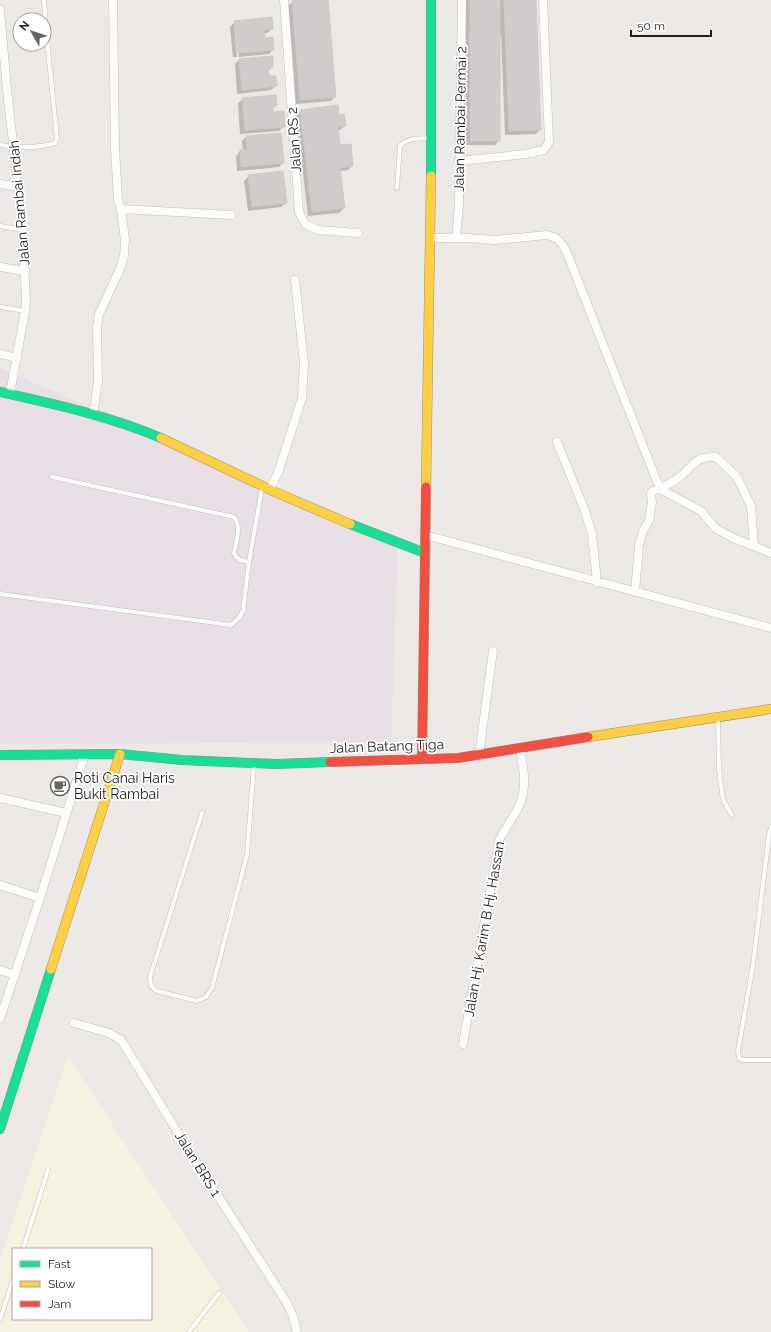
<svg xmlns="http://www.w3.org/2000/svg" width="771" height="1332" font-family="Raleway,sans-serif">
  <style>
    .industrial { fill: #e8dee5 }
    .education { fill: #f5f1e1; fill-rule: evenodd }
    .shadow { fill: #0003 }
    .building { fill: #d0cccb; stroke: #cecac7 }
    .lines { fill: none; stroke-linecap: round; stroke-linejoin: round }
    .lane-casing { stroke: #c1bfbe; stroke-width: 5 }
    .street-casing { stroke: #c1bfbe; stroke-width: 9 }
    .fast-casing { stroke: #94927f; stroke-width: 10 }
    .slow-casing { stroke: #94927f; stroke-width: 10 }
    .jam-casing { stroke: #94927f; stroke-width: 10 }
    .lane { stroke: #fcfcfb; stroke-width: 4 }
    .street { stroke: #fcfcfb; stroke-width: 8 }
    .fast { stroke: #16e098; stroke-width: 9 }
    .slow { stroke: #ffcf43; stroke-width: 9 }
    .jam { stroke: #f24e42; stroke-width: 9 }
    .labels { text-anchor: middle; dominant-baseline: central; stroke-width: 3.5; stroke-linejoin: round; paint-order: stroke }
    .street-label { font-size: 14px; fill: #1d1d1d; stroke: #fff }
    .poi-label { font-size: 14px; fill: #1d1d1d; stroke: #fff; text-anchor: start }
  </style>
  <rect width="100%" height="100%" fill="#ebe8e5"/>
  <path class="industrial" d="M0 368 398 542 391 742 0 744Z"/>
  <path class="education" d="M68 1057 238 1315 249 1332H0V1259ZM13 1249H151V1319H13Z"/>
  <path class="shadow" d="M312 0H327L335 96 331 101 296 104 288 6 293 2Z
    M466 0H535L540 129 536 134 505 135 501 34H499V140L495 145H466Z
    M235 22 272 29 267 33 263 34 264 39 273 49 269 54 239 57 236 25H234L237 57H233L230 27Z
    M239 60 272 67 268 71V78L276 86 271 90 237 94 235 64Z
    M243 99 276 105 272 109V113L284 126 279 131 240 134 238 103Z
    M301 111 345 126 340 130 337 131 339 146 352 166 348 170 339 171 344 208 339 213 308 216 296 115Z
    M246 137 283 163 279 167 237 171 236 156 240 151H243L242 141Z
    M249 176 286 203 281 207 248 211 244 181Z"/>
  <path class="building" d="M301 0H328L336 97 300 100 292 1Z
    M470 0H500V141H470Z
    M504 0H536L541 130 509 131Z
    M272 17 273 29 264 30 265 38 273 37 274 50 238 53 234 21Z
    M273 56V67L268 68 269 76H276L277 86 242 90 239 59Z
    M276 95 277 105 273 107V112L284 111 285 127 245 130 242 98Z
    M338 105 339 115 344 114 346 126 338 127 340 145 351 144 353 166 340 168 345 208 312 212 300 110Z
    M281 133 284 163 241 167 240 150H247L246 136Z
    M283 171 287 203 252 207 248 175Z"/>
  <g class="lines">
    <g class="lane-casing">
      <path id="lane" d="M0 145C18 148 38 148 55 143L57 138 47 40 44 0
        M397 188 400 146C407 137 420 139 431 138
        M0 226 23 230
        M0 307 25 311
        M52 477 234 517C242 526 236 542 234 553 237 560 242 561 249 562
        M0 594 231 625 239 618 243 611 249 562 262 488
        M718 717 719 770 723 800 732 815
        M202 813 150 977 151 986 157 991 197 1001 206 997 212 988 247 855 254 764
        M771 827 769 835 753 965 738 1051 739 1058 743 1060H771
        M23 1249 48 1170
        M0 1320 13 1279
        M189 1332 219 1293"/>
    </g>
    <g class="street-casing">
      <path id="street" d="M284 0 299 212 305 224 318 230 358 233
        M0 10 8 100 22 217 26 301 25 311 10 394
        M459 161 526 154 544 150 549 142 543 0
        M0 184 19 187
        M121 209 231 215
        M430 238H467L495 240 547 235 556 238 562 244 567 253 660 489 701 511 715 528 733 538 771 553
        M456 238 459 205 462 0
        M0 267 25 271
        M0 354 17 358
        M93 415 98 381 97 327 99 314 120 269 124 256 125 240 121 209 118 200 115 148 113 0
        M557 442 585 511 592 534 597 582
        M270 490 279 470 302 398 304 363 295 280
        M425 535 771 628
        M635 592 639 545 643 531 649 521 652 502 651 494 653 491C664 487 672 483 681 476 695 464 695 456 716 457L737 477 751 506 754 546
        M479 755 493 651
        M0 798 66 813
        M0 885 40 898
        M0 970 15 975
        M0 1019 40 898 85 754
        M74 1023 109 1033 121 1040 139 1069 191 1154 287 1303 293 1316 297 1332
        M463 1044 499 841C502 833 507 828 511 820 515 814 519 807 521 801 527 784 523 766 520 749"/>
    </g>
    <g class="fast-casing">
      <path id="fast" d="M431 0V176
        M0 392C54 404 110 416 161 438
        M350 524 425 553
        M0 755 120 754 182 760 276 764 330 762
        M0 1129 51 969"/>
    </g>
    <g class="slow-casing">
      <path id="slow" d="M161 438 275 492 350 524
        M426 487 431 176
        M588 737 771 709
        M51 969 120 754"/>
    </g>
    <g class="jam-casing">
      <path id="jam" d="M422 759 426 487
        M330 762 458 758 588 737"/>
    </g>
    <use href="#lane" class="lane"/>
    <use href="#street" class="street"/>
    <use href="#fast" class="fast"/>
    <use href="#slow" class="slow"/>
    <use href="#jam" class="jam"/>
  </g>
  <defs>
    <g id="cafe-ring" transform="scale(1)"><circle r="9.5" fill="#fff" stroke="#656463" stroke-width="1.5"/><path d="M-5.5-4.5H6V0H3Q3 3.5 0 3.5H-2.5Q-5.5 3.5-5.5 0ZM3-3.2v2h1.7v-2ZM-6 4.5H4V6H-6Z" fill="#656463"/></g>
  </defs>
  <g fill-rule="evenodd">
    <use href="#cafe-ring" x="60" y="786"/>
  </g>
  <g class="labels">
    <g class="street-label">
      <text transform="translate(460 119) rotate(-89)">Jalan Rambai Permai 2</text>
      <text transform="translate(294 140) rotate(-94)">Jalan RS 2</text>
      <text transform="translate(19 203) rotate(-95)">Jalan Rambai Indah</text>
      <text transform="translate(387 746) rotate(-2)">Jalan Batang Tiga</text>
      <text transform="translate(484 929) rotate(-80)">Jalan Hj. Karim B Hj. Hassan</text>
      <text transform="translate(198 1164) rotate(58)">Jalan BRS 1</text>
    </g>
    <g class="poi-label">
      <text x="74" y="778">Roti Canai Haris<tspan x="74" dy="16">Bukit Rambai</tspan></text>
    </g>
  </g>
  <rect x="12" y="1248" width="140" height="72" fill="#ffffff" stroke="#a5a5a5"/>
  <rect x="20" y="1261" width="20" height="6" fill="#16e098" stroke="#a5a5a5"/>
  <text x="48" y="1268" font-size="12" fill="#1d1d1d">Fast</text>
  <rect x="20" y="1281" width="20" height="6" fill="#ffcf43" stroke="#a5a5a5"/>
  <text x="48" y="1288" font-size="12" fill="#1d1d1d">Slow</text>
  <rect x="20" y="1301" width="20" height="6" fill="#f24e42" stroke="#a5a5a5"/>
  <text x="48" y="1308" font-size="12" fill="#1d1d1d">Jam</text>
  <g transform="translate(32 32) rotate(309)"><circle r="19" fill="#ffffff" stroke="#a5a5a5"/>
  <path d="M0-3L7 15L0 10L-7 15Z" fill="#656463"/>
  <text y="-6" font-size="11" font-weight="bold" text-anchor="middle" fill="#1d1d1d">N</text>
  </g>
  <path d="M631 30v6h80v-6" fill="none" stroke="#1d1d1d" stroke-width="2"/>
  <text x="637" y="30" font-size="12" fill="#1d1d1d" stroke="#ffffff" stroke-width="3" paint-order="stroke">50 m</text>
</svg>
